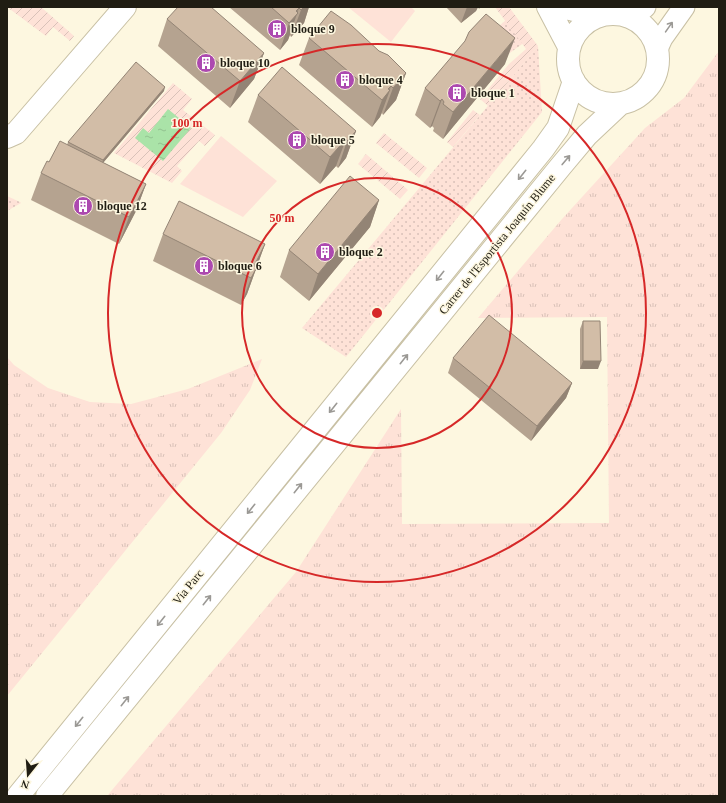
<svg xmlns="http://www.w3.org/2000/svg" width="726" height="803" font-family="Georgia,serif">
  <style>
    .grass { fill: url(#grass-tufts) }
    .park { fill: url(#park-dots) }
    .garden { fill: url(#garden-furrows) }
    .pitch { fill: #fee2d7 }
    .water { fill: url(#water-ripples) }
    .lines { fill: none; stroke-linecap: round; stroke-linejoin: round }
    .street-casing { stroke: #c8c0a4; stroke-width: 23 }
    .secondary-casing { stroke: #c8c0a4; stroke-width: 24 }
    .street { stroke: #fff; stroke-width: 21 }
    .secondary { stroke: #fff; stroke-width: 22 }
    .wall { fill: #b5a390 }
    .shaded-wall { fill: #938475 }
    .building { fill: #d2bda7; stroke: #938475 }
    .oneway { stroke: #9b9995 }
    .ring { fill: none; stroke: #d62828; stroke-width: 2 }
    .labels { text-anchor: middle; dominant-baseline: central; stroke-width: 3; stroke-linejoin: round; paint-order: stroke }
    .poi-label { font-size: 12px; font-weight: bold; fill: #201d13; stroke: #fdf7e0; text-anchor: start }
    .street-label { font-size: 12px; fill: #201d13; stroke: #fdf7e0 }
    .centre { fill: #d62828; stroke: #fdf7e0; stroke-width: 2 }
    .ring-label { font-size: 12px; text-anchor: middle; font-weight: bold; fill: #d62828; stroke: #fdf7e0; stroke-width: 3; stroke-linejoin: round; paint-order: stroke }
  </style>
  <defs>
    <pattern id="grass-tufts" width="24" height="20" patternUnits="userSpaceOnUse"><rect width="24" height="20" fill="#fee2d7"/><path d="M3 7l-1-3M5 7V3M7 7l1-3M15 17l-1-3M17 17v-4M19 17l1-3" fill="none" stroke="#d9c1b8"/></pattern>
    <pattern id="park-dots" width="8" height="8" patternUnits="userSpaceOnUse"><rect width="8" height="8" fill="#fee2d7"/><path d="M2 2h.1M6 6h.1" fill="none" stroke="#d9c1b8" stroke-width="1.8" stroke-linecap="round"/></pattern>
    <pattern id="garden-furrows" width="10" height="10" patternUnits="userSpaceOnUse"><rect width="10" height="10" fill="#fee2d7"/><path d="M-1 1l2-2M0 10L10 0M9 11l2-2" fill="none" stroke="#d9c1b8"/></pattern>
    <pattern id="water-ripples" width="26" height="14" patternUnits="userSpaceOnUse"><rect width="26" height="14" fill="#aae3a8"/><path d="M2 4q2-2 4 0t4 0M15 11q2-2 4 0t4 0" fill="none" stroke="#92c290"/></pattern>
  </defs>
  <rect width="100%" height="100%" fill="#fdf7e0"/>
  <path class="grass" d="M719 51V796H107L296 572 401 409 402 524 609 523 607 317 478 318 562 219 645 128 684 98Z
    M7 357 14 365 48 388 90 402 131 404 188 389 262 359 250 390 221 433 7 696Z"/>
  <path class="park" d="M506 20 525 42 507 55 485 38Z
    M538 46 542 112 346 357 302 328Z
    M7 196 20 202 21 203 7 211Z"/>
  <path class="garden" d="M7 7H41L74 36 70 41 53 27 46 36Z
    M495 7H509L538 46 488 106 480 99 509 64 526 49Z
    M173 83 192 99 183 110 215 135 205 146 199 141 177 166 182 171 172 183 114 153Z
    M473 110 480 115 453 147 447 142Z
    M384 133 427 168 419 178 376 143Z
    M366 154 408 190 400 199 358 164Z"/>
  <path class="pitch" d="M348 7H411L415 11 391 42Z
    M221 136 277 181 243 217 180 184Z"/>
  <path class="water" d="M168 109 191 128 163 161 135 138 143 128 149 133Z"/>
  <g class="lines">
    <g class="street-casing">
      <path id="street" d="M629 17 645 7
        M657 49 662 38 684 7"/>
    </g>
    <g class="secondary-casing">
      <path id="secondary" d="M548 7 569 47
        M562 7 599 16
        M568 59a45 45 0 1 1 90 0a45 45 0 1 1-90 0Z
        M7 137 16 133 125 7
        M18 796 543 149 558 128 574 81
        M47 796 561 166 587 135 620 104"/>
    </g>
    <use href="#street" class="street"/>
    <use href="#secondary" class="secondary"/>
  </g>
  <path class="wall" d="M229 7H309L304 23 291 37 290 35 288 40 280 50Z
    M446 7H481L479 9 478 7 476 11 461 23Z
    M167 19 264 53 254 79 230 108 158 46Z
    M309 38 379 51 406 73 396 100 383 115 382 113 380 117 372 127 299 65Z
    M505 64 443 139 433 131 434 128 432 126 430 128 415 115 425 88Z
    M164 91 103 163 146 184 136 211 119 244 31 200 41 173 49 162 67 145 68 142Z
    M258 95 356 131 346 158 338 168 336 166 320 184 248 122Z
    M379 200 370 227 309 301 280 277 289 250Z
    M163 234 265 244 247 294 241 305 153 261Z
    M583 321 598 369H580V329Z
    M453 358 572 383 566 398 531 441 448 373Z"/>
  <path class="shaded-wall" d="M304 7H309L304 23 291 37 301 10Z
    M467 7H478L476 11 461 23Z
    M299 8 288 40 280 50 289 23Z
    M515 38 505 64 443 139 453 112Z
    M264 53 254 79 230 108 240 81Z
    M406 73 396 100 383 115 393 88Z
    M391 86 389 92 390 90 380 117 372 127 382 100Z
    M165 87 164 91 102 164 103 160Z
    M442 99 432 126 430 128 440 101Z
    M356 131 346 158 338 168 347 141Z
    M346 139 336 166 320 184 330 157Z
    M146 184 136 211 119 244 129 217Z
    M379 200 370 227 309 301 318 274Z
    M265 244 247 294 241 305 251 278 254 266Z
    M583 361H601L598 369H580Z
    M572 383 566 398 531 441 537 426Z"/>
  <path class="building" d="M178 7H211L264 53 240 81 167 19Z
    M271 7H304L301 10 299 8 296 11 298 13 289 23Z
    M331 11 351 25 379 51 388 55 406 73 393 88 391 86 388 89 390 90 382 100 309 38Z
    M486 14 515 38 453 112 443 104 444 102 442 99 440 101 425 88 465 41 469 32Z
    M136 62 165 87 103 160 68 142Z
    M282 67 356 131 347 141 346 139 330 157 258 95Z
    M60 141 146 184 129 217 41 173 47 161 49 162Z
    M350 176 379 200 318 274 289 250Z
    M179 201 265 244 254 266 257 267 251 278 163 234Z
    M489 315 572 383 537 426 453 358Z
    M583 321H600L601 361H583Z"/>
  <defs><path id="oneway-shaft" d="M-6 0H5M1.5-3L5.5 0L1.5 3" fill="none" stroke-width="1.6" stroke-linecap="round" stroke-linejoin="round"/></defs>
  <g class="oneway">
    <use href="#oneway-shaft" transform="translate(669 27) rotate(-55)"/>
    <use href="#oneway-shaft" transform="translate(566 160) rotate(-50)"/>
    <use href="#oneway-shaft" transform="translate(522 175) rotate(129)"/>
    <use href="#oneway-shaft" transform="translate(440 276) rotate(129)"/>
    <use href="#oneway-shaft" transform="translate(404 359) rotate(-51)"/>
    <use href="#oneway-shaft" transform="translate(333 408) rotate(129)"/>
    <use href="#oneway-shaft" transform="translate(298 488) rotate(-51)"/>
    <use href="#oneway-shaft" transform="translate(251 509) rotate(129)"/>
    <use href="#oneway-shaft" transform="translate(207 600) rotate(-51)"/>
    <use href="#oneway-shaft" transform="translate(161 621) rotate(129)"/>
    <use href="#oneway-shaft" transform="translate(125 701) rotate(-51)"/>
    <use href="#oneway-shaft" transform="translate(79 722) rotate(129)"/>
  </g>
  <g class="ring">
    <circle cx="377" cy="313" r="135"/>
    <circle cx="377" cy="313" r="269"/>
  </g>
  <defs>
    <g id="building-disc" transform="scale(1)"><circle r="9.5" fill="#ac49b0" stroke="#fdf7e0"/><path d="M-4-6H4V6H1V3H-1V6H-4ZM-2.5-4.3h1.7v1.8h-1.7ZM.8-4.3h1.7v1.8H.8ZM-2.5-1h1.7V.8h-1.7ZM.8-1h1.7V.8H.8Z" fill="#fff"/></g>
  </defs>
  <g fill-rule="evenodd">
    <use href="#building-disc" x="277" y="29"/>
    <use href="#building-disc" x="206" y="63"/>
    <use href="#building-disc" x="345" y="80"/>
    <use href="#building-disc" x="457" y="93"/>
    <use href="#building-disc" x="297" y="140"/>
    <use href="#building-disc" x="83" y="206"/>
    <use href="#building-disc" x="325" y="252"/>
    <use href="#building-disc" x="204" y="266"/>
  </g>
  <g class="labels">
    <g class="poi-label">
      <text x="291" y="29">bloque 9</text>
      <text x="220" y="63">bloque 10</text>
      <text x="359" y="80">bloque 4</text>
      <text x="471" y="93">bloque 1</text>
      <text x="311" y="140">bloque 5</text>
      <text x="97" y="206">bloque 12</text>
      <text x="339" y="252">bloque 2</text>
      <text x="218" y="266">bloque 6</text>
    </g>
    <g class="street-label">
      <text transform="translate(497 244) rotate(-51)">Carrer de l'Esportista Joaquín Blume</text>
      <text transform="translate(188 587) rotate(-51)">Via Parc</text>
    </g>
  </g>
  <circle cx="377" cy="313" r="6" class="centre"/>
  <g class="ring-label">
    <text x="187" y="127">100 m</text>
    <text x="282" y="222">50 m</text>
  </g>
  <rect width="726" height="803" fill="none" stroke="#201d13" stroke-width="16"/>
  <g transform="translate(28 775) rotate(197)" stroke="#fdf7e0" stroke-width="3" paint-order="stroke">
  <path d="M0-3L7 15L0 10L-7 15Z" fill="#201d13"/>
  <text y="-6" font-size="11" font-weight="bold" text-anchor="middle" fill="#201d13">N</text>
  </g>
</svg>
